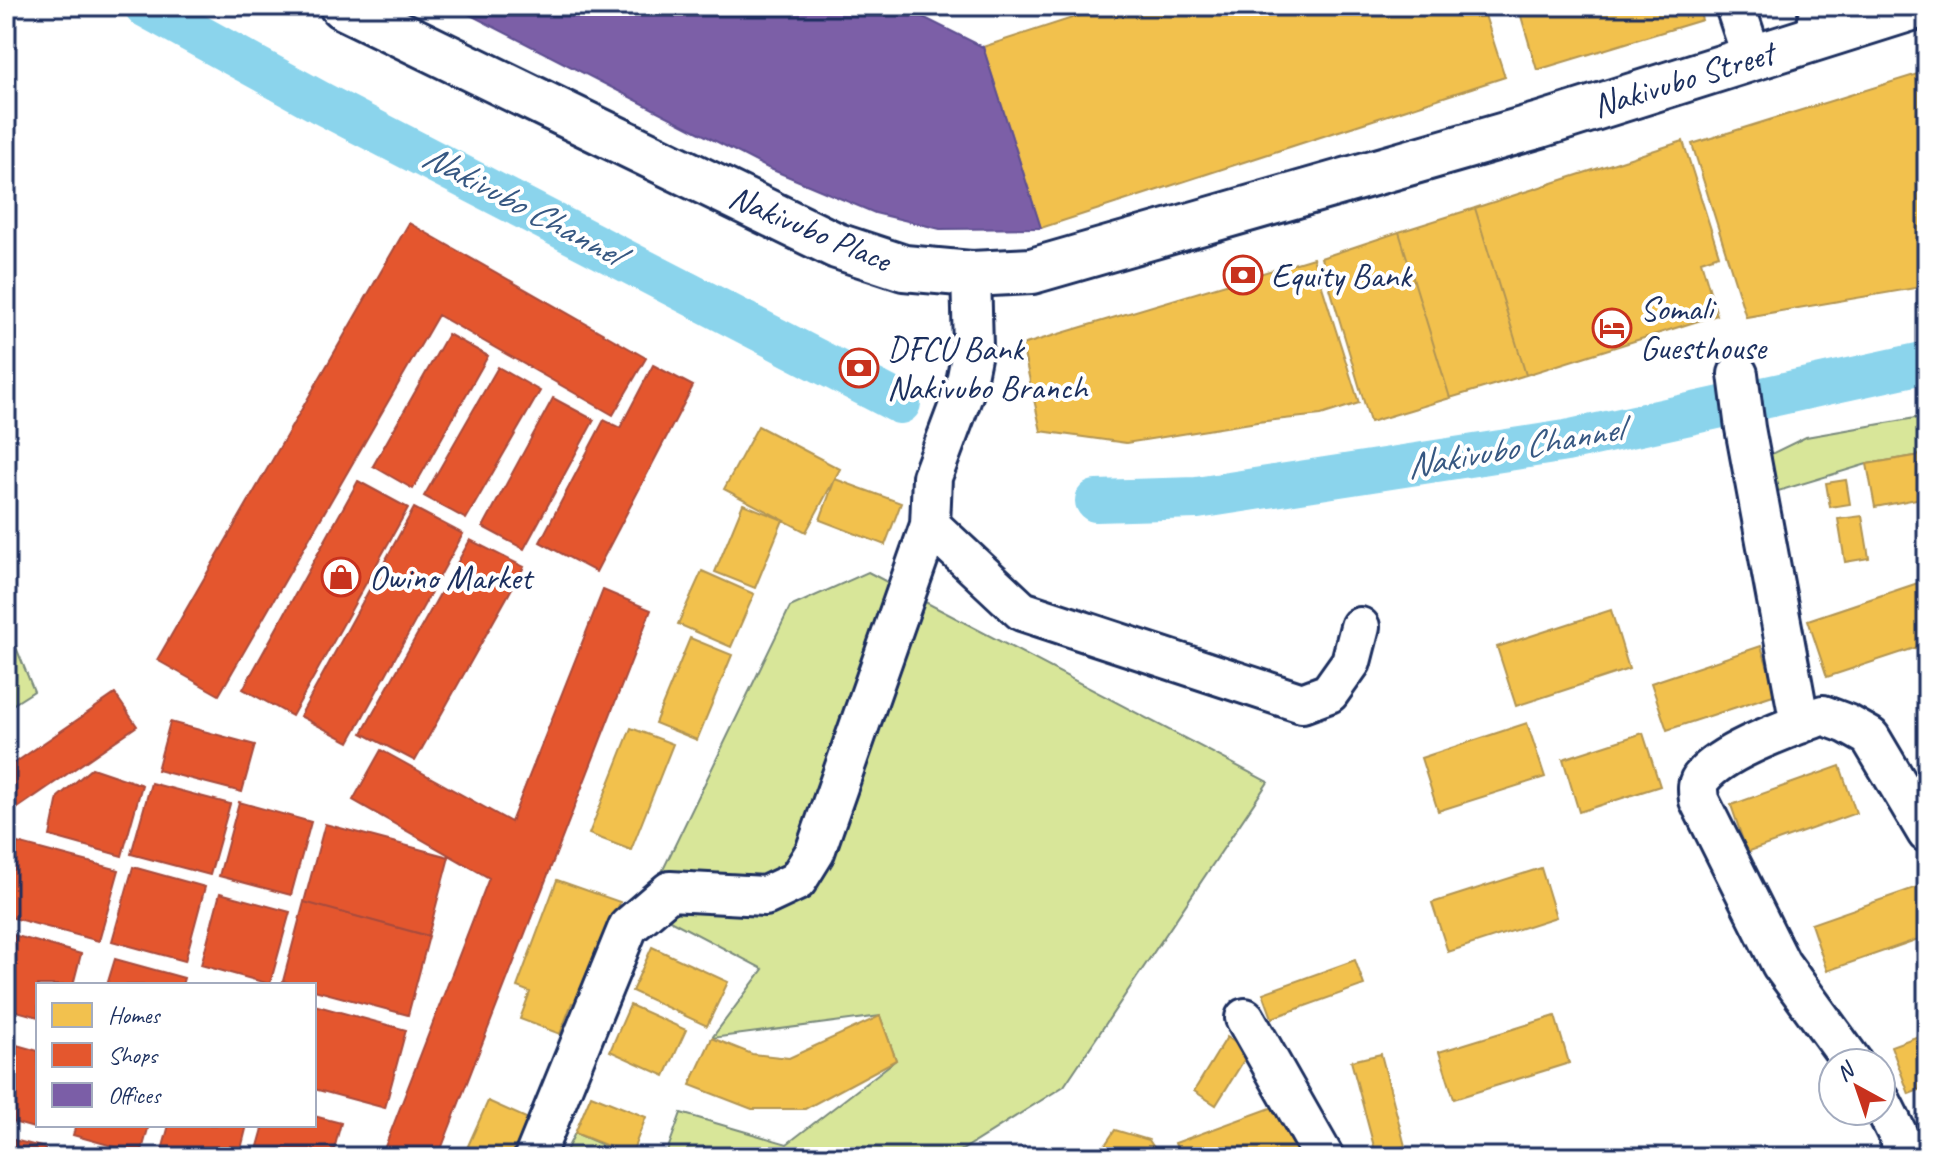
<svg xmlns="http://www.w3.org/2000/svg" width="1933" height="1163" font-family="Caveat,sans-serif">
  <style>
    .green { fill: #d8e699; stroke: #7a8a7c; stroke-width: 2 }
    .homes { fill: #f2c14e; stroke: #b29553; stroke-width: 2 }
    .shops { fill: #e4572e; stroke: #a84b3c; stroke-width: 2 }
    .offices { fill: #7b5ea7; stroke: #5e5091; stroke-width: 2 }
    .lines { fill: none; stroke-linecap: round; stroke-linejoin: round }
    .canal { stroke: #8bd4ec; stroke-width: 42 }
    .minor-casing { stroke: #1b2f5e; stroke-width: 44 }
    .major-casing { stroke: #1b2f5e; stroke-width: 50 }
    .minor { stroke: #fff; stroke-width: 38 }
    .major { stroke: #fff; stroke-width: 44 }
    .labels { text-anchor: middle; dominant-baseline: central; stroke-width: 8; stroke-linejoin: round; paint-order: stroke }
    .street-label { font-size: 34px; fill: #1b2f5e; stroke: #fff }
    .poi-label { font-size: 34px; fill: #1b2f5e; stroke: #fff; text-anchor: start }
    .water-label { font-size: 36px; font-style: italic; fill: #375882; stroke: #fff }
  </style>
  <rect width="100%" height="100%" fill="#fff"/>
  <filter id="ink" filterUnits="userSpaceOnUse"><feTurbulence type="fractalNoise" baseFrequency=".0125" numOctaves="2"/><feDisplacementMap in="SourceGraphic" scale="16" xChannelSelector="R" yChannelSelector="G"/><feConvolveMatrix kernelMatrix="1 2 1 2 8 2 1 2 1" color-interpolation-filters="sRGB"/></filter>
  <g filter="url(#ink)">
    <path class="green" d="M1927 416V454L1867 464 1775 492 1771 454 1806 437Z
      M868 572 1268 782 1064 1086 951 1157H665L681 1113 787 1144 896 1060 880 1016 712 1038 763 969 645 907 790 607Z
      M6 623 34 691 6 709Z
      M575 1133 631 1157H563Z"/>
    <path class="homes" d="M1109 6H1482L1505 77 1041 228 983 47Z
      M1518 6H1698L1702 20 1537 70Z
      M1927 71V286L1746 317 1692 144Z
      M1683 141 1719 255 1701 261 1717 315 1526 375 1475 208Z
      M1475 208 1526 375 1450 398 1399 232Z
      M1399 232 1450 398 1370 422 1321 258Z
      M1313 258 1359 403 1321 415 1257 422 1126 443 1041 431 1022 345Z
      M758 426 840 469 806 532 724 489Z
      M1927 454V497L1875 507 1867 464Z
      M835 479 901 503 885 545 820 520Z
      M1846 480 1850 504 1830 507 1826 483Z
      M743 504 783 520 755 588 715 572Z
      M1862 516 1869 558 1845 562 1838 519Z
      M702 571 754 594 731 647 678 624Z
      M1927 580V644L1827 677 1808 620Z
      M1611 610 1629 669 1516 706 1497 647Z
      M690 638 732 655 697 740 655 723Z
      M1761 646 1776 694 1667 730 1651 683Z
      M1527 723 1545 777 1438 811 1421 758Z
      M631 728 673 744 631 850 589 834Z
      M1643 733 1660 786 1579 812 1563 759Z
      M1840 766 1856 813 1747 852 1731 805Z
      M1541 868 1556 917 1448 952 1432 903Z
      M557 880 620 902 580 1006 572 1003 560 1034 520 1019 530 992 517 987Z
      M1923 885 1927 898V936L1827 971 1811 924Z
      M652 947 728 982 707 1026 632 991Z
      M1355 960 1364 985 1272 1018 1263 993Z
      M630 1005 686 1030 665 1076 610 1051Z
      M880 1016 896 1060 805 1109H752L690 1085 712 1038 752 1054 789 1058Z
      M1555 1016 1569 1063 1454 1099 1439 1052Z
      M1927 1033V1087L1909 1094 1891 1046Z
      M1227 1037 1249 1052 1216 1105 1194 1091Z
      M1381 1054 1405 1146 1376 1154 1351 1061Z
      M591 1095 646 1117 631 1155 575 1133Z
      M488 1101 535 1122 519 1157H463Z
      M1279 1105 1298 1157H1180L1175 1143Z
      M1115 1130 1149 1140 1160 1157H1097Z"/>
    <path class="shops" d="M409 223 646 358 613 415 438 315 219 695 157 660Z
      M448 334 488 356 413 489 373 466Z
      M653 365 693 386 596 572 540 542 604 420 620 428Z
      M498 367 540 391 466 519 424 496Z
      M553 398 594 420 524 549 483 527Z
      M358 481 408 508 292 716 243 689Z
      M414 508 463 534 349 742 300 716Z
      M470 540 524 567 415 761 362 733Z
      M603 590 651 610 438 1157H381L489 878 353 800 381 750 511 822Z
      M115 694 137 726 6 816V769Z
      M170 722 255 745 242 792 157 770Z
      M92 768 142 785 122 856 50 836 58 797Z
      M151 783 230 804 210 875 131 854Z
      M239 802 311 822 291 895 219 876Z
      M325 824 449 857 428 936 304 902Z
      M6 840 119 870 99 941 6 916Z
      M133 867 205 887 185 961 112 941Z
      M220 893 290 912 270 984 201 965Z
      M304 902 429 936 408 1015 314 990V985H297L283 981Z
      M6 933 81 954 73 985H38V1017L6 1008Z
      M115 959 184 978 182 985H107Z
      M314 1005 406 1030 385 1108 314 1089Z
      M6 1042 38 1051 37 1129 6 1120Z
      M314 1116 341 1123 332 1157H255L264 1125H314Z
      M76 1125H149L141 1154 73 1135Z
      M169 1125H247L239 1157H170L161 1154Z
      M6 1138 45 1148 42 1157H6Z
      M73 1147 112 1157H70Z"/>
    <path class="offices" d="M453 6H901L983 47 1041 228 940 229 875 213 768 168Z"/>
    <g class="lines">
      <path class="canal" d="M145 6 321 103 900 403
        M1096 501 1197 498 1566 441 1927 362"/>
      <g class="minor-casing">
        <path id="minor" d="M1735 6 1752 57
          M1816 38 1819 6
          M971 274 973 347 964 392 932 477 930 525 1022 611 1302 703 1329 693 1351 662 1360 627
          M1738 374 1745 428 1800 724
          M1245 1018 1324 1157
          M1853 1063 1781 964 1699 800C1698 791 1696 783 1703 776 1725 750 1790 728 1823 715L1847 724 1870 737 1927 833
          M1881 1101 1909 1157
          M534 1157 628 927 670 891 765 896 797 881 815 852 930 525"/>
      </g>
      <g class="major-casing">
        <path id="major" d="M342 6 837 246 904 268 971 274 1032 271 1540 125 1918 6"/>
      </g>
      <use href="#minor" class="minor"/>
      <use href="#major" class="major"/>
    </g>
  </g>
  <defs>
    <g id="bank-ring" transform="scale(2)"><circle r="9.5" fill="#fff" stroke="#c8321e" stroke-width="1.5"/><path d="M-6-4H6V4H-6ZM0-2.3a2.3 2.3 0 1 0 0 4.6a2.3 2.3 0 1 0 0-4.6Z" fill="#c8321e"/></g>
    <g id="hotel-ring" transform="scale(2)"><circle r="9.5" fill="#fff" stroke="#c8321e" stroke-width="1.5"/><path d="M-6-4.5h1.5V1H6V5H4.5V3h-9V5H-6ZM-4 0a1.8 1.8 0 1 1 3.6 0ZM.5 0V-2.5h3Q6-2.5 6 0Z" fill="#c8321e"/></g>
    <g id="shop-ring" transform="scale(2)"><circle r="9.5" fill="#fff" stroke="#c8321e" stroke-width="1.5"/><path d="M-5-2.5h2.3a2.7 3.5 0 0 1 5.4 0H5L5.5 6h-11ZM-1.5-2.5h3a1.5 2.3 0 0 0-3 0Z" fill="#c8321e"/></g>
  </defs>
  <g fill-rule="evenodd">
    <use href="#bank-ring" x="1243" y="275"/>
    <use href="#hotel-ring" x="1612" y="328"/>
    <use href="#bank-ring" x="859" y="368"/>
    <use href="#shop-ring" x="341" y="577"/>
  </g>
  <g class="labels">
    <g class="street-label">
      <text transform="translate(1683 79) rotate(-17)">Nakivubo Street</text>
      <text transform="translate(810 228) rotate(23)">Nakivubo Place</text>
    </g>
    <g class="poi-label">
      <text x="1271" y="275">Equity Bank</text>
      <text x="1640" y="308">Somali<tspan x="1640" dy="39">Guesthouse</tspan></text>
      <text x="887" y="348">DFCU Bank<tspan x="887" dy="39">Nakivubo Branch</tspan></text>
      <text x="369" y="577">Owino Market</text>
    </g>
    <g class="water-label">
      <text transform="translate(522 204) rotate(28)">Nakivubo Channel</text>
      <text transform="translate(1514 447) rotate(-10)">Nakivubo Channel</text>
    </g>
  </g>
  <rect width="1933" height="1163" fill="none" stroke="#fff" stroke-width="32"/>
  <rect x="16" y="16" width="1901" height="1131" fill="none" stroke="#1b2f5e" stroke-width="3" filter="url(#ink)"/>
  <rect x="36" y="983" width="280" height="144" fill="#ffffff" stroke="#a4acbf" stroke-width="2"/>
  <rect x="52" y="1003" width="40" height="24" fill="#f2c14e" stroke="#a4acbf" stroke-width="2"/>
  <text x="108" y="1023" font-size="24" fill="#1b2f5e">Homes</text>
  <rect x="52" y="1043" width="40" height="24" fill="#e4572e" stroke="#a4acbf" stroke-width="2"/>
  <text x="108" y="1063" font-size="24" fill="#1b2f5e">Shops</text>
  <rect x="52" y="1083" width="40" height="24" fill="#7b5ea7" stroke="#a4acbf" stroke-width="2"/>
  <text x="108" y="1103" font-size="24" fill="#1b2f5e">Offices</text>
  <g transform="translate(1857 1087) rotate(320)"><circle r="38" fill="#ffffff" stroke="#a4acbf" stroke-width="2"/>
  <path d="M0-6L14 30L0 20L-14 30Z" fill="#c8321e"/>
  <text y="-12" font-size="22" font-weight="bold" text-anchor="middle" fill="#1b2f5e">N</text>
  </g>
</svg>
